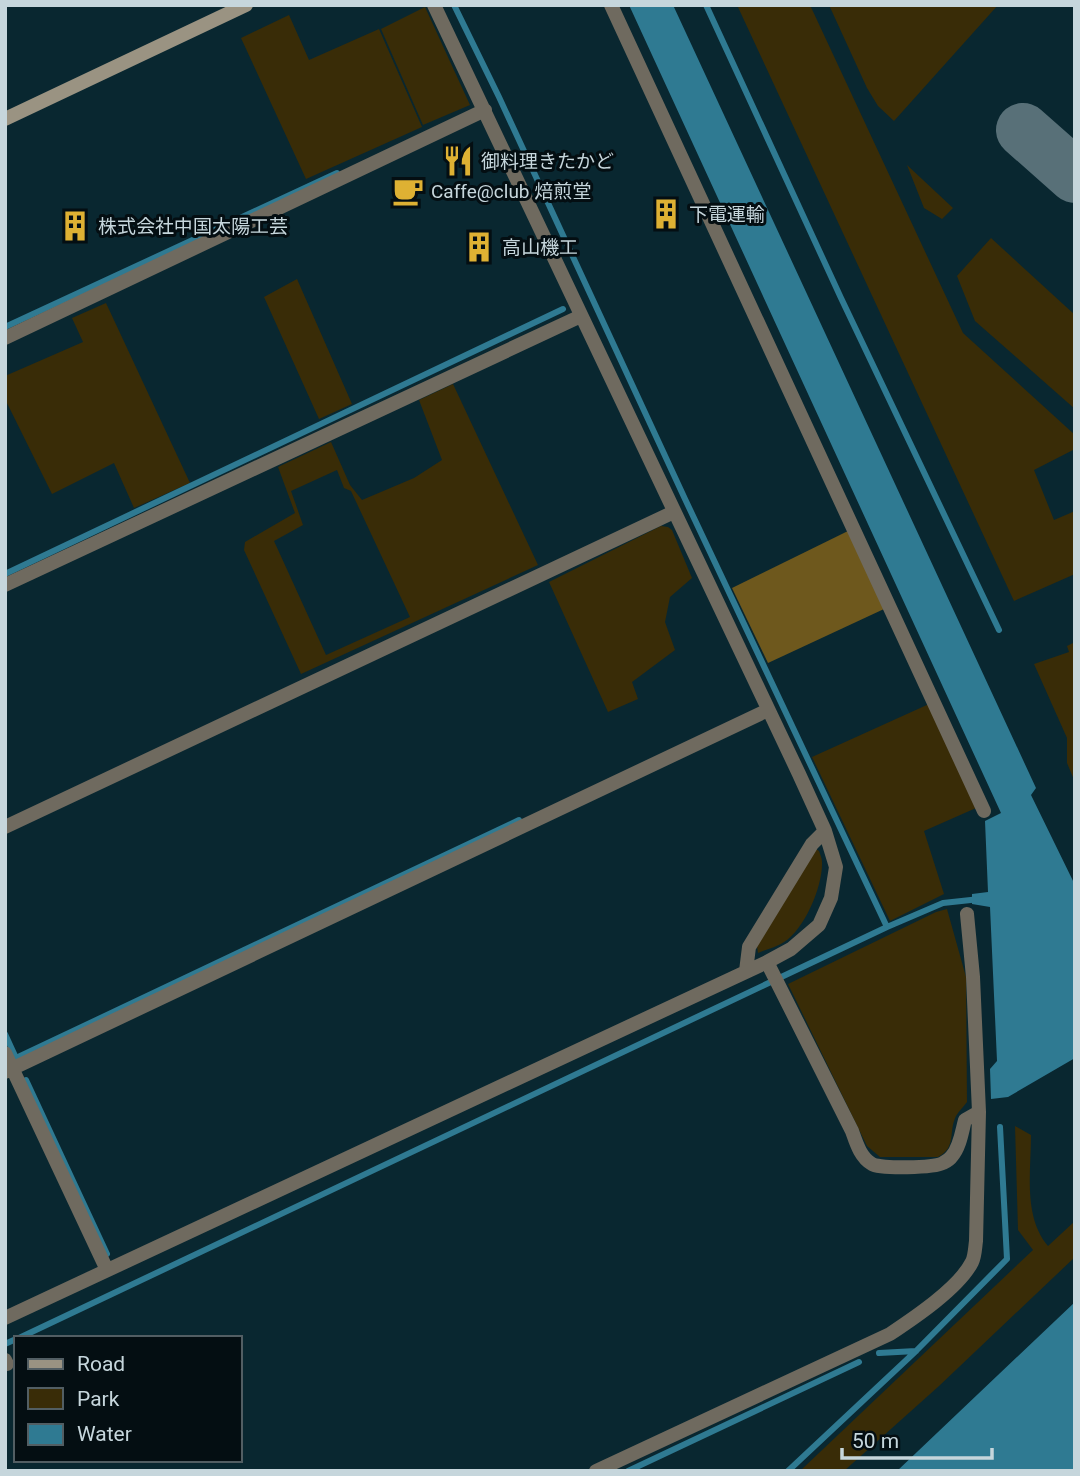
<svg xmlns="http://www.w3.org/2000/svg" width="1080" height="1476" font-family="Roboto,'Noto Sans JP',sans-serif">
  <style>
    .green { fill: #392c07; fill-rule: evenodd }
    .forest { fill: #6e581d }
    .water { fill: #2f7a92 }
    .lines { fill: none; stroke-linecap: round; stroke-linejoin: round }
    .stream { stroke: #2f7a92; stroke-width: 6 }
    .taxiway { stroke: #587078; stroke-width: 54 }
    .minor { stroke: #6f6a5f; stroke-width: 14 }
    .secondary { stroke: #9a9382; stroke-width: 14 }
    .labels { text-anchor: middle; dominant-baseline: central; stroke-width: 6; stroke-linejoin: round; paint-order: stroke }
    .poi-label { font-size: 19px; fill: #c6d6dc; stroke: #040e12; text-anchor: start }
  </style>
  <rect width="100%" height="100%" fill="#092730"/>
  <path class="green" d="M737 5H810L963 333 1075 435V449L1034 470 1054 520 1075 511V574L1014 601Z
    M829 5H998L894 121 878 106 867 88Z
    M425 7 470 105 423 125 381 29Z
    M289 15 309 60 379 29 422 127 306 179 241 38Z
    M907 165 953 208 942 219 924 208Z
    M991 238 1075 315V409L975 321 957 276Z
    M297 279 352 404 319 419 264 297Z
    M106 303 190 483 134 508 114 463 52 494 5 399V376L83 342 72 318Z
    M453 384 538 565 301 674 244 550 245 542 295 513 278 467 331 442 350 485 362 500 414 478 442 460 419 400ZM337 470 344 488 351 491 410 617 326 655 274 541 303 525 291 491Z
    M661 526 668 527 672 530 692 578 670 597 665 622 675 650 632 682 638 699 608 712 549 582Z
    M1075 642V782L1067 763V738L1034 664 1069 652 1067 646Z
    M929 704 976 808 924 831 944 894 890 921 812 757Z
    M816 849 819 851C820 854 822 858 822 862 823 885 805 929 784 942 777 947 767 949 758 953L757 946Z
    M947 909 966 977 967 1102C964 1106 959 1111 956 1116 948 1132 957 1147 938 1157H880L867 1146 788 984 936 912Z
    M1015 1126 1031 1135C1031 1172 1023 1216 1048 1246L1075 1221V1257L939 1386 844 1471H800L1033 1250 1018 1230Z"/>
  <path class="forest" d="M848 531 884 609 768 663 732 588Z"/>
  <path class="water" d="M629 5H673L1036 788 1031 795 1075 885V1058L1008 1097 991 1099 990 1069 997 1061 990 907 972 904V894L988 892 985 821 1001 813Z
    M1075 1302V1471H897Z"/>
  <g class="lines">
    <path class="stream" d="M454 5 499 97 685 499 887 927
      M706 5 841 298 999 630
      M5 327 337 173
      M5 574 563 309
      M5 1034 16 1058 519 820
      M26 1080 107 1254
      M19 1338 887 927 943 903 980 899
      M5 1344 16 1339
      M879 1353 916 1351
      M628 1471 859 1362
      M788 1471 916 1351 1007 1259 1000 1127"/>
    <path class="taxiway" d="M1023 130 1075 176"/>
    <path class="minor" d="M611 5 984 811
      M5 338 485 110
      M5 585 581 316
      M5 827 674 512
      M767 962 852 1131C856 1142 860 1157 872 1164 880 1169 934 1168 943 1163 947 1161 950 1159 952 1156 960 1147 962 1131 965 1120L979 1112
      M746 971 749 947 812 844 825 831
      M5 1053 107 1270
      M5 1072 768 710
      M5 1318 767 962 791 949 819 925 831 898 836 867 825 831 799 774 434 5
      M5 1360 7 1364
      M596 1471 890 1334C914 1318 959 1288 972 1262 975 1256 975 1248 976 1241L979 1112 973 977 967 914"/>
    <path class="secondary" d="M5 119 246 5"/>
  </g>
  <defs>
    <g id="restaurant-bare" transform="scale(2.415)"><path d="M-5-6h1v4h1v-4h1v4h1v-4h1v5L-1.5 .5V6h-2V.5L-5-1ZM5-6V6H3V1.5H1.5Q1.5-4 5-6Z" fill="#deb133" stroke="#040e12" stroke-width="2.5" paint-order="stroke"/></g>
    <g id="cafe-bare" transform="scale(2.415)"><path d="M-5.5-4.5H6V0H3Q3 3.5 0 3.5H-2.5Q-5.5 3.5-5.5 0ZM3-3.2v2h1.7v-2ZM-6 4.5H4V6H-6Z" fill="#deb133" stroke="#040e12" stroke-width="2.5" paint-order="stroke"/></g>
    <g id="building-bare" transform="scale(2.415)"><path d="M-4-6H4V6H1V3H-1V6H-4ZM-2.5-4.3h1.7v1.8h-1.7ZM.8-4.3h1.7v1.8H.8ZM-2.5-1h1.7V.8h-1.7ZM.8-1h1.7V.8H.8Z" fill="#deb133" stroke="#040e12" stroke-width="2.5" paint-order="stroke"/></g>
  </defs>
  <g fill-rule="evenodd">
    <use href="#restaurant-bare" x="458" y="161"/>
    <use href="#cafe-bare" x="408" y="191"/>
    <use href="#building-bare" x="666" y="214"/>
    <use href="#building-bare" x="75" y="226"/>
    <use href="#building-bare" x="479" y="247"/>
  </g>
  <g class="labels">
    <g class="poi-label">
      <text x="481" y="161">御料理きたかど</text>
      <text x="431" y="191">Caffe@club 焙煎堂</text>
      <text x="689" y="214">下電運輸</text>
      <text x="98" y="226">株式会社中国太陽工芸</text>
      <text x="502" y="247">高山機工</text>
    </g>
  </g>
  <rect width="1080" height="1476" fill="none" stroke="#c6d6dc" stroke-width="14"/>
  <rect x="14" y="1336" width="228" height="126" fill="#040e12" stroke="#525e63" stroke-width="2"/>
  <rect x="28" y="1359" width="35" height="10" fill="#9a9382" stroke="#525e63" stroke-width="2"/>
  <text x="77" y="1371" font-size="21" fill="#c6d6dc">Road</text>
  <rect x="28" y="1388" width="35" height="21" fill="#392c07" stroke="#525e63" stroke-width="2"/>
  <text x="77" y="1406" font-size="21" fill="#c6d6dc">Park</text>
  <rect x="28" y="1424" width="35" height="21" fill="#2f7a92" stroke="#525e63" stroke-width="2"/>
  <text x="77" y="1441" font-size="21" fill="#c6d6dc">Water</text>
  <path d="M842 1448v10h150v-10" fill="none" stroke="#c6d6dc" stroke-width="3.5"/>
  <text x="852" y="1448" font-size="21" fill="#c6d6dc" stroke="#040e12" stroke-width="5" paint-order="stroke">50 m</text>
</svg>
